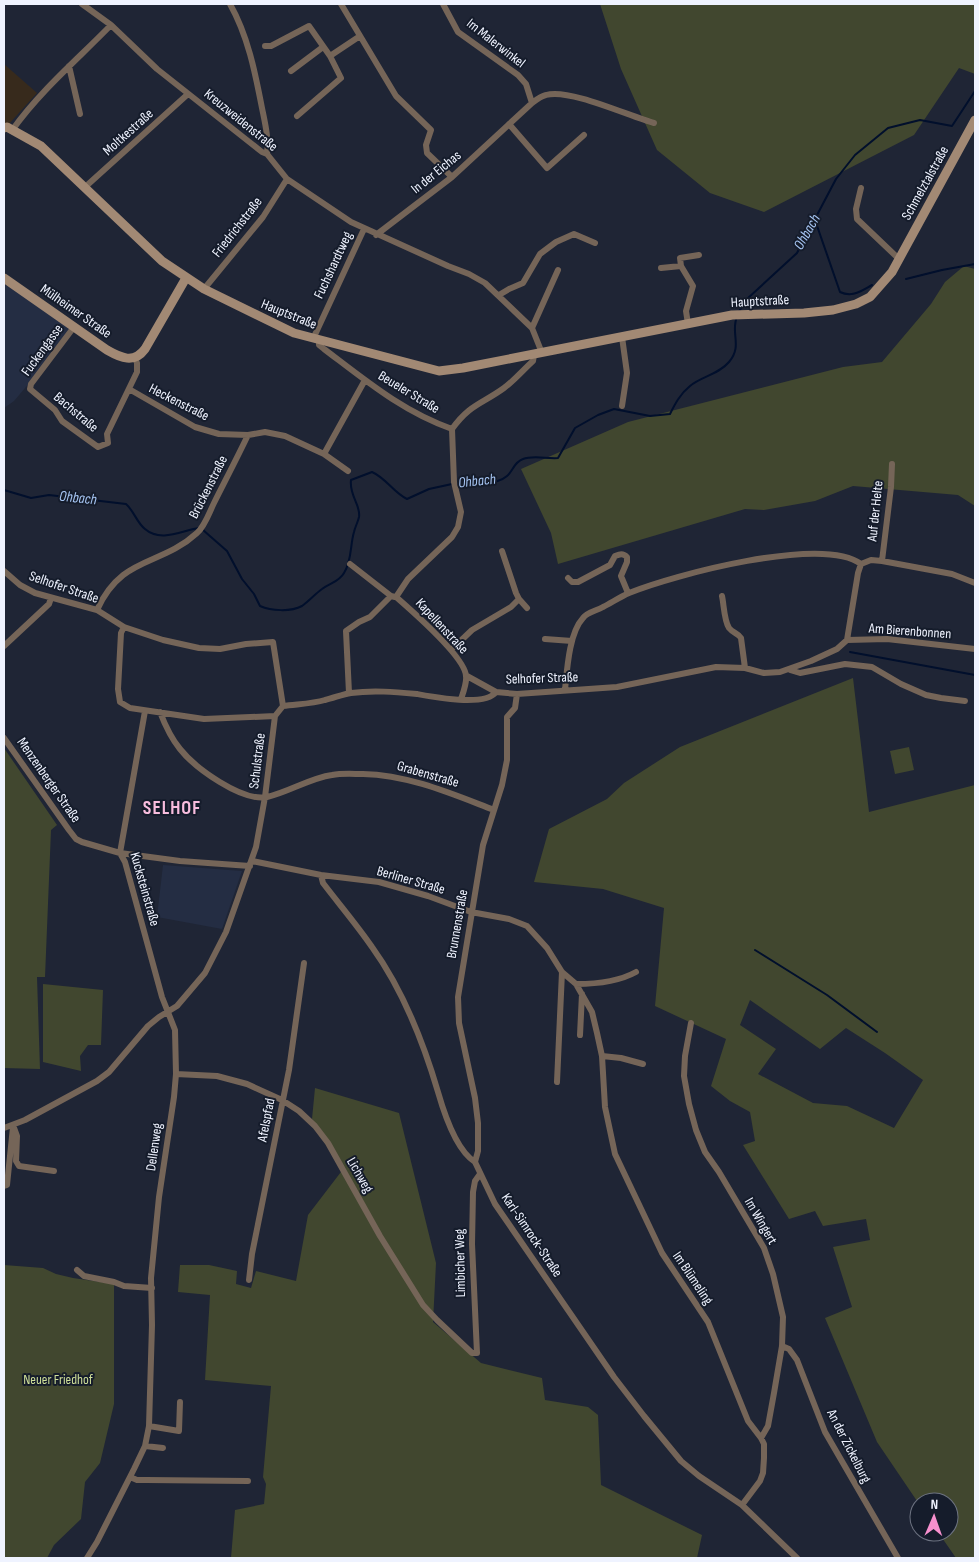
<svg xmlns="http://www.w3.org/2000/svg" width="979" height="1562" font-family="'Sofia Sans Condensed',sans-serif">
  <style>
    .commercial { fill: #372a1c }
    .built { fill: #242d43 }
    .green { fill: #41472f; fill-rule: evenodd }
    .lines { fill: none; stroke-linecap: round; stroke-linejoin: round }
    .stream { stroke: #010f2c; stroke-width: 2 }
    .street { stroke: #756558; stroke-width: 6 }
    .secondary { stroke: #a28974; stroke-width: 9 }
    .labels { text-anchor: middle; dominant-baseline: central; stroke-width: 4; stroke-linejoin: round; paint-order: stroke }
    .street-label { font-size: 14px; fill: #eff3ff; stroke: #151c2b }
    .park-label { font-size: 14px; fill: #cfdf99; stroke: #151c2b }
    .water-label { font-size: 15px; font-style: italic; fill: #a7c6f4; stroke: #151c2b }
    .district-label { font-size: 19px; font-weight: bold; letter-spacing: 1px; fill: #f8bdde; stroke: #151c2b }
  </style>
  <rect width="100%" height="100%" fill="#1f2535"/>
  <path class="commercial" d="M4 64 37 93 8 125 4 124Z"/>
  <path class="built" d="M4 282 73 328 42 368 14 401 4 408Z
    M163 865 242 871 222 929 157 917Z"/>
  <path class="green" d="M600 4H975V74L959 68 914 135 764 212 710 193 657 150 621 69Z
    M964 266 975 269V506L958 495 853 486 815 501 764 510 745 509 558 564 551 533 521 469 628 422 843 367 882 362 931 304 945 282Z
    M853 678 869 812 975 785V1558H956L938 1532H949V1502H919V1504L877 1442 825 1318 852 1307 833 1247 870 1240 866 1219 823 1226 815 1211 789 1219 743 1145 755 1141 750 1112 730 1101 711 1086 726 1039 655 1006 664 908 603 889 534 882 549 829 607 799 624 783 680 747ZM750 1000 820 1049 846 1028 885 1053 923 1080 894 1128 847 1106 813 1103 758 1074 776 1049 740 1025Z
    M909 747 914 770 895 774 890 751Z
    M4 748 57 825 51 830 45 977H37L40 1069 4 1068Z
    M43 984 103 990 101 1045H88L80 1056 81 1071 43 1062Z
    M315 1088 399 1113 436 1263 433 1322 481 1363 542 1378 545 1400 588 1407 598 1415 601 1485 702 1535 697 1558H231L235 1510 264 1504 266 1484 263 1477 271 1386 205 1380 210 1295 178 1292 180 1265H209L237 1271 236 1284 251 1288 256 1271 296 1281 308 1215 344 1168 329 1141 312 1119Z
    M4 1265 43 1268 56 1274 73 1278 114 1284V1404L100 1463 85 1482 81 1519 54 1545 47 1558H4Z"/>
  <g class="lines">
    <path class="stream" d="M815 220 840 292C852 298 861 291 872 285
      M906 279 942 270 975 264
      M738 313 747 299 797 253 836 179 855 155 888 128 920 120 952 126 975 91
      M457 485C471 485 497 485 507 476 513 471 514 462 523 459 533 455 547 459 558 458L575 428 598 415 614 409 650 416 670 414C675 404 680 394 690 386 702 376 718 375 729 362 743 346 730 332 737 317
      M4 490 31 498 49 495 126 504C134 511 137 523 145 529 161 543 183 530 199 528
      M203 530 227 551 242 579 254 594 260 606C271 611 291 612 302 606 309 601 315 594 322 589 330 583 339 582 344 573 352 561 350 545 354 532 355 527 358 522 359 517 361 505 349 496 351 480L372 472C386 478 394 493 407 499L429 489 452 484
      M850 652 975 675
      M755 950 827 995 877 1032"/>
    <path class="street" d="M82 4 111 25 157 69 262 152 267 154 287 179 351 222 448 266 469 274 485 283 532 328 542 353
      M230 4C248 36 255 72 262 108 265 123 269 139 267 154
      M341 4 396 96 431 130 426 145 427 153 452 177
      M443 4 458 32 518 75 526 84 532 103
      M265 46H271L309 26 330 56 341 78 297 116
      M330 56 360 36
      M69 66 80 114
      M291 71 323 47
      M509 124 547 168 584 135
      M13 129C41 90 78 59 111 25
      M84 188 188 94
      M861 188 856 209 857 219 899 259
      M376 235 452 177 532 103C536 100 541 96 546 95 569 88 629 116 654 123
      M661 268 681 266
      M204 289 263 217 287 179
      M499 295 509 289 523 283 540 254 556 242 574 234 595 243
      M688 324 686 311 693 286 681 266 680 258 699 255
      M74 327 31 384 30 389 55 410 62 421 98 447 108 443 107 434 137 372V363L135 358
      M532 328 558 270
      M622 337 627 373 622 406
      M313 339 364 229
      M319 341V345L324 349C365 380 403 412 452 429
      M129 389 195 427 219 434 248 435
      M452 429C470 404 482 404 504 388 515 380 524 369 533 361L534 355
      M324 454 348 471
      M502 551 516 593 519 599 527 608
      M882 561 891 487 892 464
      M350 564 391 596 395 597
      M4 571 20 585 35 593 97 610 124 627 163 640 199 648 220 649 246 644 273 642 283 706
      M568 578 572 582H578L610 565 615 556C620 554 623 553 627 557V562L621 576 628 593
      M722 596C724 605 724 620 729 628 733 633 738 633 741 638L745 668
      M396 597 408 579 452 537 458 527 461 512 454 482 452 429
      M396 597C412 611 465 657 466 676 467 683 463 693 461 699
      M97 610C122 555 160 567 197 533 205 526 209 513 214 503 225 481 237 458 248 435L265 432 285 436 324 454 365 380
      M124 627 121 633 118 689 120 702 130 708 204 719 275 716
      M545 639 572 641
      M847 640 858 573 861 564 871 560 882 561 952 574 975 583
      M4 646 49 604 51 598
      M451 650 472 630 511 607 519 599
      M790 670 800 673 845 664 872 667 901 684 926 695 941 698 965 701
      M467 676 496 692 517 694 617 687 716 667 745 668 764 673 780 672 811 661 837 649 847 640 887 639 975 649
      M565 690C567 670 569 633 583 618 587 612 596 611 603 607 611 603 620 597 629 593 673 575 823 535 861 564
      M349 693 346 631 359 622 370 617 391 596
      M283 706C297 704 312 704 325 700 334 698 343 694 351 693 373 690 395 692 417 694 433 697 485 707 496 692
      M160 712C165 725 171 738 180 749 195 768 242 802 267 797 289 792 310 778 332 775 342 773 353 774 363 774 409 775 452 794 494 810
      M4 738 69 830 76 839 82 842 120 853 180 861 250 866
      M252 861 321 875 379 882 428 896 471 912 509 919 527 926 547 948 562 972 576 984 592 1012 597 1033 602 1056 605 1107 615 1154 662 1253 708 1322 748 1421 761 1438 764 1444V1458L763 1473 760 1481 742 1505
      M321 875 323 883C339 904 357 925 372 947 403 990 423 1041 438 1092 444 1113 456 1150 475 1162L495 1204 614 1377 644 1416 681 1461 699 1476 742 1505 797 1558
      M576 984C597 984 618 982 636 972
      M691 1023 685 1056 684 1076 689 1104 696 1130 705 1152 719 1172 764 1248 773 1274 783 1317 782 1346 774 1393 768 1426 761 1438
      M580 1035 582 994
      M602 1056 621 1058 643 1064
      M176 1074 217 1076 247 1084 282 1100 299 1111 315 1126 328 1143 380 1236 423 1305 437 1320 472 1353H477L472 1244 473 1192 475 1181 480 1174
      M557 1082 562 972
      M13 1125 17 1136 16 1161 19 1166 54 1171
      M4 1128 25 1120 97 1081 109 1072 148 1026 159 1017 177 1006 205 973 226 932 256 847 265 797 275 716 283 706
      M475 1162 478 1151V1123L475 1098 459 1023 458 997 483 845 502 785 507 760V717L515 708 517 694
      M4 1186 7 1185 13 1127
      M77 1270 84 1276 114 1282 124 1286 152 1288
      M249 1280 252 1254 289 1070 304 963
      M782 1346 789 1349 797 1360 825 1432 898 1558
      M149 1426 179 1431 180 1402
      M145 1446 163 1448
      M130 1477 137 1480H146L248 1481
      M87 1558 97 1542 134 1469 145 1446 149 1426 152 1325 151 1278 159 1197 174 1097 176 1074 175 1030 162 997 125 862 120 853 145 711"/>
    <path class="secondary" d="M4 128 7 127 41 146 162 261 204 289 294 333 439 371 463 368 732 315 804 313 833 310 856 304 870 297 892 272 975 120
      M4 278 107 350C121 358 134 364 145 349L186 278"/>
  </g>
  <g class="labels">
    <g class="street-label">
      <text transform="translate(496 43) rotate(38)">Im Malerwinkel</text>
      <text transform="translate(241 120) rotate(39)">Kreuzweidenstraße</text>
      <text transform="translate(128 132) rotate(-42)">Moltkestraße</text>
      <text transform="translate(436 172) rotate(-39)">In der Eichas</text>
      <text transform="translate(925 183) rotate(-61)">Schmelztalstraße</text>
      <text transform="translate(237 227) rotate(-52)">Friedrichstraße</text>
      <text transform="translate(333 265) rotate(-65)">Fuchshardtweg</text>
      <text transform="translate(760 301) rotate(-3)">Hauptstraße</text>
      <text transform="translate(76 311) rotate(35)">Mülheimer Straße</text>
      <text transform="translate(289 314) rotate(22)">Hauptstraße</text>
      <text transform="translate(42 350) rotate(-54)">Fuckengasse</text>
      <text transform="translate(409 392) rotate(31)">Beueler Straße</text>
      <text transform="translate(179 402) rotate(27)">Heckenstraße</text>
      <text transform="translate(76 412) rotate(40)">Bachstraße</text>
      <text transform="translate(208 487) rotate(-63)">Brückenstraße</text>
      <text transform="translate(875 511) rotate(-84)">Auf der Helte</text>
      <text transform="translate(64 587) rotate(19)">Selhofer Straße</text>
      <text transform="translate(442 626) rotate(47)">Kapellenstraße</text>
      <text transform="translate(910 631) rotate(4)">Am Bierenbonnen</text>
      <text transform="translate(542 678) rotate(-2)">Selhofer Straße</text>
      <text transform="translate(257 761) rotate(-83)">Schulstraße</text>
      <text transform="translate(428 774) rotate(16)">Grabenstraße</text>
      <text transform="translate(49 780) rotate(55)">Menzenberger Straße</text>
      <text transform="translate(411 880) rotate(16)">Berliner Straße</text>
      <text transform="translate(145 889) rotate(74)">Kucksteinstraße</text>
      <text transform="translate(457 924) rotate(-80)">Brunnenstraße</text>
      <text transform="translate(266 1120) rotate(-79)">Afelspfad</text>
      <text transform="translate(154 1147) rotate(-82)">Dellenweg</text>
      <text transform="translate(360 1175) rotate(60)">Lichweg</text>
      <text transform="translate(761 1221) rotate(60)">Im Wingert</text>
      <text transform="translate(532 1235) rotate(56)">Karl-Simrock-Straße</text>
      <text transform="translate(460 1263) rotate(-91)">Limbicher Weg</text>
      <text transform="translate(693 1278) rotate(56)">Im Blümeling</text>
      <text transform="translate(849 1446) rotate(63)">An der Zickelburg</text>
    </g>
    <g class="park-label">
      <text x="58" y="1379">Neuer Friedhof</text>
    </g>
    <g class="water-label">
      <text transform="translate(807 232) rotate(-60)">Ohbach</text>
      <text transform="translate(477 481) rotate(-6)">Ohbach</text>
      <text transform="translate(78 498) rotate(6)">Ohbach</text>
    </g>
    <g class="district-label">
      <text x="172" y="808">SELHOF</text>
    </g>
  </g>
  <rect width="979" height="1562" fill="none" stroke="#eff3ff" stroke-width="10"/>
  <g transform="translate(934 1517) rotate(2)"><circle r="24" fill="#151c2b" stroke="#6c7280"/>
  <path d="M0-4L9 19L0 12L-9 19Z" fill="#f790ce"/>
  <text y="-8" font-size="14" font-weight="bold" text-anchor="middle" fill="#eff3ff">N</text>
  </g>
</svg>
